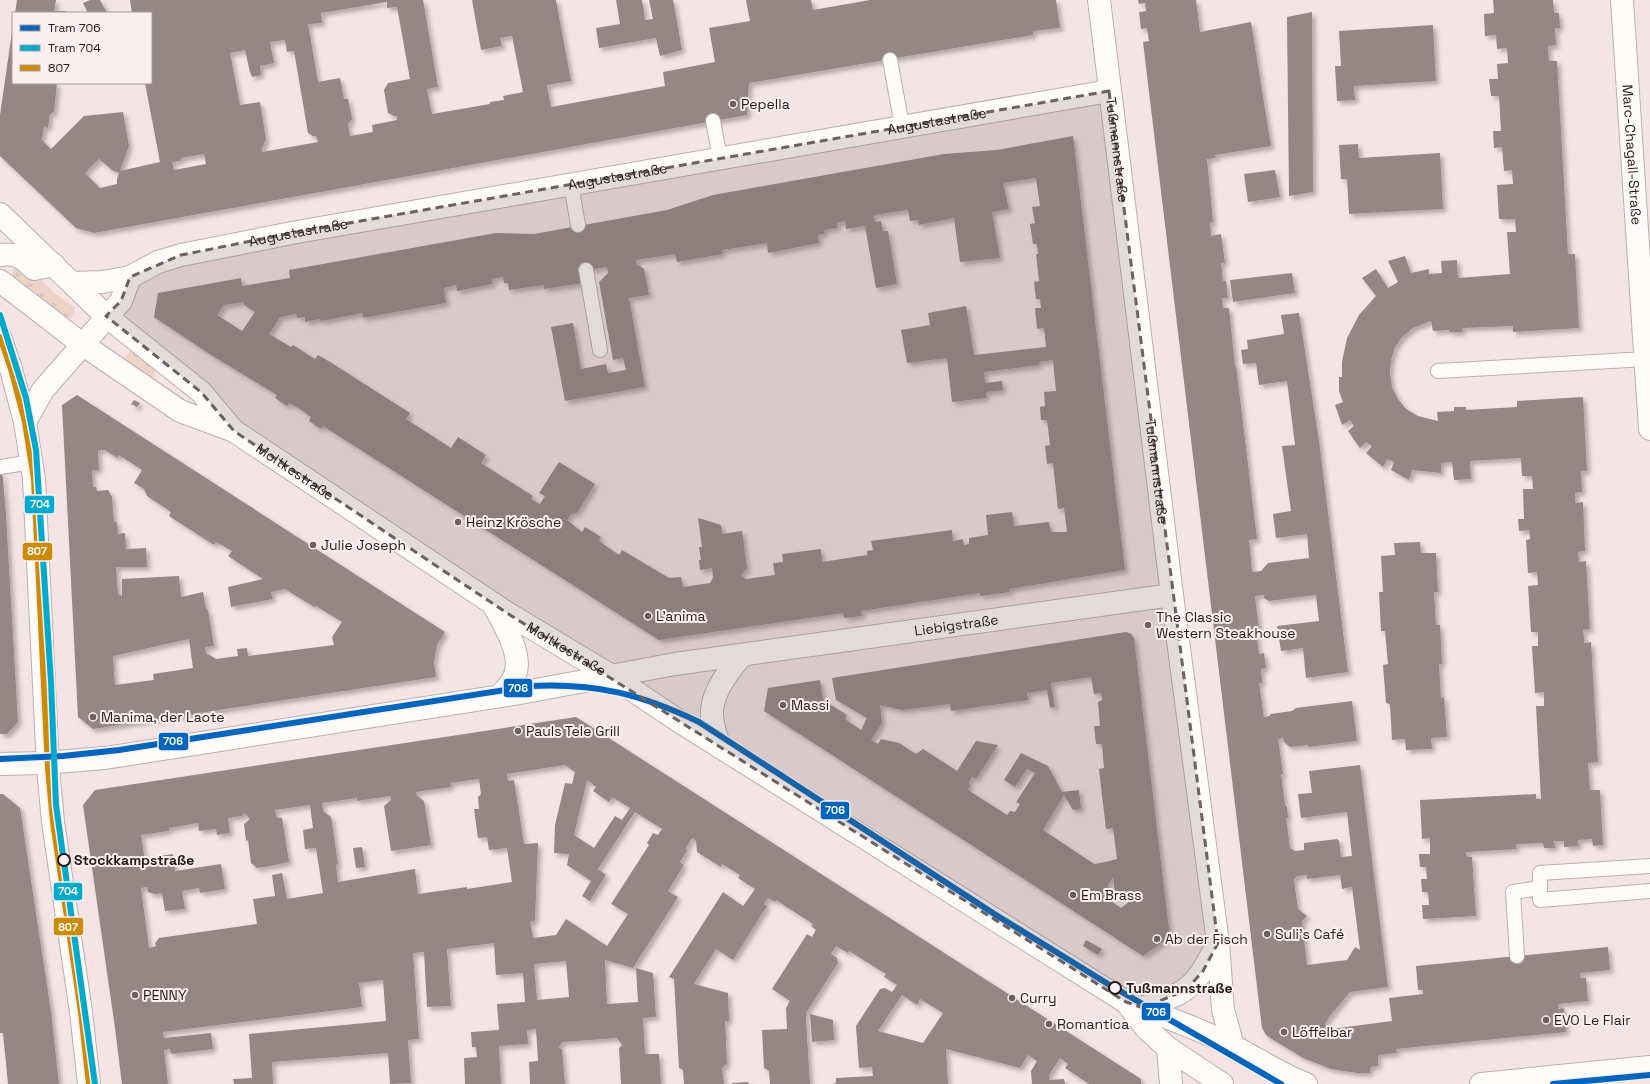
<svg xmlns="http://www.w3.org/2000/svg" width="1650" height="1084" font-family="'Space Grotesk',sans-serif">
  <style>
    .grass { fill: url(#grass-tufts) }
    .building { fill: #968786; fill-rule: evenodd; filter: url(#shadow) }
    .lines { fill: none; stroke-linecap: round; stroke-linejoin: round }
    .service-casing { stroke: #bbaeaf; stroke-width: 16 }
    .minor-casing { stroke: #bbaeaf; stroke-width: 24 }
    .tertiary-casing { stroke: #bbaeaf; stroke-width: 24 }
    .service { stroke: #fefbfb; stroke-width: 14 }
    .minor { stroke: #fefbfb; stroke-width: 22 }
    .tertiary { stroke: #fefbfb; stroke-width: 22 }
    .bus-1-casing { stroke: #fceff0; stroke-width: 9 }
    .bus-1 { stroke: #cd8a05; stroke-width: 6 }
    .tram-1-casing { stroke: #fceff0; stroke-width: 9 }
    .tram-2-casing { stroke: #fceff0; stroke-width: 9 }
    .tram-1 { stroke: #0065bd; stroke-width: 6 }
    .tram-2 { stroke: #00a9ce; stroke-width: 6 }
    .marked { fill: #6e6061; fill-opacity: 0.2; stroke: #6e6061; stroke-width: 3; stroke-dasharray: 8 5; stroke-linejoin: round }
    .poi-dot { fill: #6e6061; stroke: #fceff0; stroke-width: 1.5 }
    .stop-dot { fill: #fceff0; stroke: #25191a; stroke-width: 2 }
    .labels { text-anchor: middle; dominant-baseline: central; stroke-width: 4; stroke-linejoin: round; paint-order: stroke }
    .poi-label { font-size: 14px; fill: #25191a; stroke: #fceff0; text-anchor: start }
    .street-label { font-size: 14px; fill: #25191a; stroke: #fceff0 }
    .stop-label { font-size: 14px; font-weight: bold; fill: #25191a; stroke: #fceff0; text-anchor: start }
    .line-badge { stroke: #fceff0; stroke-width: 1.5 }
    .badge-label { font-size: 11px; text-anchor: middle; font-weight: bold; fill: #fff }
  </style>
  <defs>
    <pattern id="grass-tufts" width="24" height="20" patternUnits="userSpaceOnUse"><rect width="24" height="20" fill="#edd4c8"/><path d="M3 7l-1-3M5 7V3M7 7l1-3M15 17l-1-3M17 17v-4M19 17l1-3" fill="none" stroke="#cbb5ab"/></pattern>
    <filter id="shadow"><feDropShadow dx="3.5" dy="3.5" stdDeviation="2" flood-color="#0004"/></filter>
  </defs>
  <rect width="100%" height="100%" fill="#f5e4e5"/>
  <path class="grass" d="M17 265 26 266 55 293 75 308 74 313 71 318H67L13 278C12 273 12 269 17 265Z
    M132 349 155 370 154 377 146 378 123 359Z"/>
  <path class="building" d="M17 0H56L54 11H65L67 13H15Z
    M90 0H100L107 13H88L83 3Z
    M130 0H423L438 87 427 89 432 114 490 104V102L504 100 503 96 523 92 512 36 500 38 502 46 481 50 472 0H556L571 81 547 85 551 107 665 86 663 72 715 62 709 28 750 21 746 0H811L813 10 870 0H1056L1060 28 1033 31V35L749 83 747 115 94 233 76 228 0 156V115L12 32 13 83H57L54 112 50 114 48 128 44 127 42 140 51 149 84 116 123 112 129 146 120 171 160 162 145 83H151V13H132ZM387 2V8L397 7 410 79 388 83 384 90 388 113 394 116H397V120L372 125 373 132 350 136 348 124 352 119 348 99H344L340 78 318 82 308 24 322 23 321 13ZM285 40 287 52 294 51 308 133 313 136H316L318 142 262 152V149L266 139 260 102 240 105 230 53 245 50 250 72 252 77 261 75 260 66 274 63 270 42ZM204 154 206 164 174 170 172 162 180 161 181 158ZM99 159 112 170 119 173 117 179V184L100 188 85 173Z
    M616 0H642L645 20 653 19 649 0H673L682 50 660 56 656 38 599 48 596 28 620 24Z
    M1138 0H1196L1200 32 1251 22 1271 146 1215 155 1216 158 1207 159 1213 222 1210 223 1211 236 1221 234 1225 263H1221L1223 281H1226L1228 298H1222L1223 308H1229L1235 366 1236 365 1257 539 1249 540 1252 572 1261 571 1268 563 1309 558 1307 534 1276 538 1273 514 1291 511 1282 446 1295 445 1287 381 1259 385 1256 363 1243 364 1241 350 1248 349 1247 340 1284 334 1281 315 1299 313 1319 441 1348 672 1306 678 1303 648 1281 651 1277 626 1319 621 1316 595 1269 601 1264 598V595L1255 596 1259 629H1256L1259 654 1264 653 1266 668 1261 669 1262 683H1259L1264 717 1269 716 1271 714 1292 711 1296 708 1352 701 1357 741 1308 747V745L1290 747 1284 742 1283 738 1278 739 1283 774H1281L1285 805 1287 807 1288 818H1286L1290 848 1295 851 1304 850V843L1337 839 1339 841 1341 857 1352 856 1347 812 1301 818 1298 794 1312 793 1309 771 1360 765 1388 987 1350 992 1329 1017 1325 1024 1331 1029 1392 1021 1389 998 1423 994V990H1418L1416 966 1608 947 1610 970 1580 973V978H1586L1588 1001 1558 1004V1009L1564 1008 1566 1032 1396 1049 1397 1053 1378 1055V1066L1370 1067V1073H1357L1331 1069 1303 1058 1267 1036 1262 1028 1143 42 1149 41 1147 28 1141 29 1139 12 1146 11 1145 3 1139 4ZM1307 875V879L1340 875 1342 889 1352 887 1360 950 1355 947 1347 960 1307 965 1302 921 1307 916 1298 909 1294 880 1297 876Z
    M1493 0H1553L1554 13H1559L1560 28H1555L1556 45 1548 46 1549 61H1557L1568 254H1575L1579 328 1513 332V326L1462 328V332H1449V330L1433 331 1431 321 1413 328 1402 337 1395 347 1391 360 1390 373 1392 387 1398 399 1406 409 1418 416 1438 421 1437 412 1454 411V407H1466V410L1517 407V401L1583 397 1587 471H1581L1582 492 1575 493V503L1583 502 1585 551 1578 552 1579 562 1586 561 1590 629 1583 630 1584 637V643L1591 642 1598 762 1588 763 1590 790H1600L1603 845 1593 846 1592 839 1578 840 1579 846 1564 847V841H1554L1555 848H1544L1543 843 1516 844V849L1466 852 1467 857H1472L1476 916 1423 919 1422 905H1429L1428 892H1422L1421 879H1427L1426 867H1420L1419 854H1430V838L1422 839 1420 800 1536 794V799H1541L1536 706H1544V692L1535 693 1532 646H1538V632H1531L1528 586 1538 585 1537 572 1528 573 1526 540 1530 539 1529 530 1519 531 1518 519H1524L1523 489H1533L1532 476H1522L1521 458 1470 461 1471 479 1454 480 1452 462 1441 463V473L1412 470 1409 480 1391 470 1394 462 1387 459 1383 467 1366 453 1372 446 1366 442 1360 448 1348 431 1354 426 1350 420 1342 425 1335 405 1343 402 1339 391V377H1342V362L1347 338 1359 315 1376 296 1362 278 1376 269 1388 288 1398 282 1388 261 1405 256 1411 273 1429 269V274L1442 273 1441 261 1457 260 1458 278 1510 274 1507 232H1516L1515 219H1499L1497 185 1513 184 1512 170 1504 171 1502 147 1494 148 1493 131H1501L1499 96H1491L1489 79H1498L1497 64 1508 63 1507 48 1497 49 1496 35 1485 36 1484 14 1494 13Z
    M1312 12 1313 192 1289 196 1287 17Z
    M1433 25 1436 81 1354 86 1355 100 1337 101 1335 66H1341L1339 31Z
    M1073 136 1125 570 1009 589 1010 592 980 596V593L861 611 862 616 844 618 843 613 659 640 323 426 321 429 309 421 311 417 300 409 289 403 287 406 275 398 277 395 211 355 154 317 158 293 241 278 242 286 290 278 289 270 496 233 534 234 667 210 713 195 944 154 997 150ZM1036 178 1040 206 1032 207 1035 223 1030 224 1033 244H1037L1038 254H1036L1039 281 1034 282 1036 299H1040L1041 308H1035L1037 329 1044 328 1046 347 974 355 966 306 928 313 930 325 901 330 907 363 947 358 952 402 986 398V392L1003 390 1002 381 985 383 984 372 1039 365V362L1053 360 1056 391 1044 392 1045 406 1040 407 1041 420H1047L1050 445 1045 446 1047 464 1053 463 1058 509 1064 508 1067 532H1051L1049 522 1014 526 1012 512 986 515 988 535 969 538V544L964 545 963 539 953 541 952 530 871 541 873 550 867 551V555L822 562 821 549 782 554 783 562 773 563 775 575 746 579 741 575 747 568 742 531 722 534 721 525 698 518 702 547H699L701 560H699L700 570 712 568 713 578 710 583 683 587 681 577 669 578 622 550 619 555 599 541 601 537 585 527 582 532 567 520 571 514 577 513 595 484 559 462 539 493 545 496 540 504 531 499 533 496 481 463 486 455 458 437 451 448 406 419 410 413 330 362 318 355 315 359 293 345 291 347 269 334 280 317 296 314 297 318 305 317V322L320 319 321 321 362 313 363 318 446 303 444 288 456 285 457 291 492 284V279L503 277 504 283H508L509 290 544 285V289L583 283 581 271 607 267 608 273 599 282 613 360 623 358 626 370 608 373 606 364 581 369 573 323 551 327 565 401 645 387 629 298 649 295 644 269 640 266H637L636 260 675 254 677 262 723 254 722 250 767 243 768 253 819 243 818 235 825 234 824 230 837 228V223L845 221 846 229 865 226 876 288 897 284 888 231H883L881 221 875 222 874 215 908 210 910 221 918 220 919 225 954 218 960 262 1000 258 992 212 1009 209 1003 183ZM244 302V305L255 312 242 331 217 315 224 305Z
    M1358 144 1359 158 1440 153 1443 209 1349 214 1347 179H1341L1339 145Z
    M1275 170 1280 197 1248 202 1244 174Z
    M1292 273 1295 293 1233 302 1230 280Z
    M77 395 445 632 437 645 434 662 436 677 93 729 78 717 62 405ZM98 450H105L117 458 119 455 142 470 134 483 144 489 147 496 171 512 169 516 214 545 216 542 232 551 228 556 263 579 228 587 231 607 273 599 271 592 285 589 314 607 316 606 342 622 332 637 334 645 248 656 247 648 237 649 238 656 216 659 206 653 205 647 214 646 208 610 206 609 203 592 181 597 179 576 122 579V596L118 594 116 567H147L146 548 126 549 125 533 118 534 117 522H114L112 497 108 490 97 491 96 487H93L92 470H99ZM189 639 193 668 153 674 154 680 115 685 113 656Z
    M134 400 140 403 137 407 131 404Z
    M0 469 3 478 6 515 18 722 7 734H0Z
    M1420 542 1421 553H1436L1438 592H1434L1436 625H1440L1442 664H1439L1441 698 1444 697 1447 737 1431 738 1432 749 1406 750 1405 739 1392 740 1390 704 1386 703 1383 665 1388 664 1385 631H1381L1379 592H1383L1381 556 1395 555 1394 543Z
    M1126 632 1131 634 1134 638 1170 937 1143 956 764 711 768 688 820 680 823 700 847 715 845 719 861 730 867 718 836 700 832 678ZM1091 677 1094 694 1101 693 1102 700 1098 702 1100 726H1094L1096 744H1102L1104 768 1099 769 1106 829 1113 828 1117 859 1105 862 1094 864 1043 830 1064 795 1073 810 1081 809 1079 790 1062 792 1048 766 1021 753 1004 780 1015 787 1027 769 1035 773 1016 802 1020 804 1015 812 1010 811 1007 815 968 790 970 786 969 782 972 777 976 779 998 745 976 741 957 771 923 749 916 754 899 743 881 739 878 744 871 740 882 723 880 705 902 710 950 704 951 711 1028 700 1027 693 1047 690 1050 708 1055 707 1051 683ZM1113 877 1115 893 1129 891 1130 901 1121 908 1102 895Z
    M576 717 1141 1079V1084H1089L1065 1068 1068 1064 1060 1058 1049 1075V1080L1064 1079 1065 1084H1032L1031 1071 1037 1061 1028 1055 1020 1068 946 1049 948 1084H832L836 1083V1078L873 1076 872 1067 859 1068 856 1026 880 989 885 988 892 992 897 985 884 977 886 974 849 951 848 953 836 946 831 954 837 958 838 963 806 1013V1020L810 1084H770L769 1071 764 1068 762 1030 787 1029 786 1008 790 1001 772 989 807 934 812 937 816 930 811 926 813 924 776 900 775 902 768 898 764 904 767 906 733 960 716 949 694 984 728 993 729 1021H725L727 1064 722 1068 724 1084H684L683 1070 679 1068 674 979 669 977 723 892 743 906 755 889 738 878 740 875 722 864 721 867 697 852 696 841 692 838 686 848 687 851 680 862 684 865 668 891 678 897 633 968 605 960 607 1004 638 1002 636 968 653 973 656 1017 643 1018 645 1054H659L661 1084H621L619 1048 622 1045 617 1038 562 1042 559 1048 562 1049 565 1084H530L529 1062 538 1061 536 1029 527 1030 528 1044 499 1046 501 1084H465L464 1058 477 1057 476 1047H472L471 1032 499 1030 497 1004 525 1002 523 973 496 975 494 943 447 949 451 1006 427 1007 424 952 413 953 419 1039 408 1040 411 1083 390 1084 388 1053 272 1062 273 1084H234L233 1079 252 1078 249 1034 386 1021 383 980 359 983 362 1007 163 1032 164 1038 211 1033 213 1049 171 1054 170 1049 164 1050 168 1084H122L115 1028 83 805 95 790ZM565 765 575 772 572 784 565 783 555 825 554 853 569 854 567 865 591 881 582 896 590 901 606 875 598 869 635 812 662 829 658 835 653 833 647 843 649 845 611 904 628 914 607 946 566 919 556 935 533 938 530 922 535 921 538 843 524 844 514 780 508 781 507 774ZM479 779 481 794 478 797 479 809H474L478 838 487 837 489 850 507 848 512 882 467 889V887L418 894 415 869 338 882 336 865 338 864 331 817 323 811 322 803 357 798V801L390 796 391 800 384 806 391 851 412 848 431 845 424 801 417 796 416 792 451 787 450 783ZM587 780 596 787 593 791 609 802 612 797 630 808 622 820 615 816 594 848 574 835ZM310 805 313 828 303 830 305 849 316 848 323 893 287 899 282 873 272 875 275 896 253 899 257 924 159 938 155 943 156 946 149 948 141 888 147 887 148 892 155 894 162 893 165 911 185 909 182 891 199 888 200 893 225 889 221 864 175 871 173 854 152 857 154 866 146 867 141 835 169 831V828L198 823 199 831 216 829 217 835 230 833 228 818 242 816 244 813 250 819 244 824 246 841 248 840 251 863 257 868 270 866 289 862 282 818H277L275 810ZM566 961 569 997 537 1000 534 964ZM902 995 917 1005 920 999 943 1013 923 1043 878 1031Z
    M0 794H3L20 808 51 1012 59 1084H8L3 1033H0Z
    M362 847 365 867 356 868 353 848Z
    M1086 940 1102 949 1098 955 1083 946Z
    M810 1014 833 1020 834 1040 812 1042Z
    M748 1082 749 1084H732V1083Z"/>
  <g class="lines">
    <g class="service-casing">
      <path id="service" d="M890 60 902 126
        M713 121 720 158
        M571 184 578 225
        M586 270 600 350
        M1438 371 1646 359
        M0 467 32 462
        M1650 866 1540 873V900L1650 891
        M1517 956 1513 892 1540 888"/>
    </g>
    <g class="minor-casing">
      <g id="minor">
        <path id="s1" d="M1099 0 1172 595 1218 943 1223 1010 1233 1046"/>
        <path id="s2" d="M1622 0 1650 429"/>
        <path id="s3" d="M73 283 103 282 130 277 158 262 181 255 297 232 1109 91"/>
        <path d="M25 422 43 390 121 301 130 277"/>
        <path d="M493 604C503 623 526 658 513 679 510 686 504 691 499 696"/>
        <path d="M720 747C717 739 714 731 713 723 707 697 727 674 741 656"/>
        <path id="s4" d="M0 764 43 763 105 758 520 693 675 664 1172 595"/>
        <path d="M1143 1008C1155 1003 1167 999 1178 994 1199 983 1207 963 1218 943"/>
      </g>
    </g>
    <g class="tertiary-casing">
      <g id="tertiary">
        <path d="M0 214 106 316 201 392 233 430"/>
        <path d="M0 255C17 253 22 257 34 269L54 265"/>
        <path id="s5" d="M0 281 82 344 180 411 234 431 507 613 610 675 685 725 1126 1002C1162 1015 1199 1029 1233 1046 1258 1059 1280 1074 1306 1084"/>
        <path d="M0 337 11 369 25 422 34 479 48 768 53 822 81 1012 89 1084"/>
        <path d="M1126 1002 1146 1028 1168 1048 1222 1084"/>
        <path d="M1168 1048 1171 1084"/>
        <path d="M1481 1084 1650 1067"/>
      </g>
    </g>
    <use href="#service" class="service"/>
    <use href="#minor" class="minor"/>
    <use href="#tertiary" class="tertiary"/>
    <g class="bus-1-casing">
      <path id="bus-1" d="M0 337 11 369 25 422 34 479 48 768 53 822 81 1012 89 1084"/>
    </g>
    <use href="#bus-1" class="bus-1"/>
    <g class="tram-1-casing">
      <path id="tram-1" d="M0 759 63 756 119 750 531 686C596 683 641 694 699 722L996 915 1108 984 1281 1084
        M1553 1084 1650 1075"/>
    </g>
    <g class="tram-2-casing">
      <path id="tram-2" d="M0 315 26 398 36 450 51 682 56 805 95 1084"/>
    </g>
    <use href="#tram-1" class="tram-1"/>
    <use href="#tram-2" class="tram-2"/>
  </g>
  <path class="marked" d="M1109 91 1218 943 1203 971 1186 990 1143 1008 1126 1002 507 613 234 431 201 392 106 316 121 301 130 277 181 255 297 232Z"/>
  <g class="poi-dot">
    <circle cx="733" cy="104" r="4"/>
    <circle cx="458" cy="522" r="4"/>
    <circle cx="313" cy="545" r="4"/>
    <circle cx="648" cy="616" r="4"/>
    <circle cx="1148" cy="625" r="4"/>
    <circle cx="783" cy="705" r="4"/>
    <circle cx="93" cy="717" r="4"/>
    <circle cx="518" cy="731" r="4"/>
    <circle cx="1073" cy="895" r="4"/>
    <circle cx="1267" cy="934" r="4"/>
    <circle cx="1157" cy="939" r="4"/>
    <circle cx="135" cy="995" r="4"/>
    <circle cx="1012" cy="998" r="4"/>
    <circle cx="1546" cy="1020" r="4"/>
    <circle cx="1049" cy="1024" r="4"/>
    <circle cx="1284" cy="1032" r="4"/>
  </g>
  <g class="stop-dot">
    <circle cx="64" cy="860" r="6"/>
    <circle cx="1115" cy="988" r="6"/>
  </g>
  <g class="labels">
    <g class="poi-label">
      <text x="741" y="104">Pepella</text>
      <text x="466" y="522">Heinz Krösche</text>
      <text x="321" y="545">Julie Joseph</text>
      <text x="656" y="616">L'anima</text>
      <text x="1156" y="617">The Classic<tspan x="1156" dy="16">Western Steakhouse</tspan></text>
      <text x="791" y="705">Massi</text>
      <text x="101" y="717">Manima, der Laote</text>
      <text x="526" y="731">Pauls Tele Grill</text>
      <text x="1081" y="895">Em Brass</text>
      <text x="1275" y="934">Suli's Café</text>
      <text x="1165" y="939">Ab der Fisch</text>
      <text x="143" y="995">PENNY</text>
      <text x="1020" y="998">Curry</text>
      <text x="1554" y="1020">EVO Le Flair</text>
      <text x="1057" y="1024">Romantica</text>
      <text x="1292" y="1032">Löffelbar</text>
    </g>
    <g class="street-label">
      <text stroke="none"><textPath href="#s3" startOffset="881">Augustastraße</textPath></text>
      <text stroke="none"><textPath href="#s1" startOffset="151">Tußmannstraße</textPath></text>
      <text stroke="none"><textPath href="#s2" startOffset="155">Marc-Chagall-Straße</textPath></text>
      <text stroke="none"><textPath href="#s3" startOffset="557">Augustastraße</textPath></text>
      <text stroke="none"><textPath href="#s3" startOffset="233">Augustastraße</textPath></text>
      <text stroke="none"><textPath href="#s5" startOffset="353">Moltkestraße</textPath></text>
      <text stroke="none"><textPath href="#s1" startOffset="475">Tußmannstraße</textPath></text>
      <text stroke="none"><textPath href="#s4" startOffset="967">Liebigstraße</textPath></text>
      <text stroke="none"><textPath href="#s5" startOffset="677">Moltkestraße</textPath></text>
    </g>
    <g class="stop-label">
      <text x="74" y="860">Stockkampstraße</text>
      <text x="1126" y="988">Tußmannstraße</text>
    </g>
  </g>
  <g class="line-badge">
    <rect x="24" y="495" width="31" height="19" rx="4" fill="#00a9ce"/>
    <rect x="22" y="542" width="31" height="19" rx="4" fill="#cd8a05"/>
    <rect x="503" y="678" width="30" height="20" rx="4" fill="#0065bd"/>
    <rect x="158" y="732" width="31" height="19" rx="4" fill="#0065bd"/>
    <rect x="820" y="801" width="30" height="19" rx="4" fill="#0065bd"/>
    <rect x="53" y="882" width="30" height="19" rx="4" fill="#00a9ce"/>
    <rect x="53" y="917" width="31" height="19" rx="4" fill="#cd8a05"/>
    <rect x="1141" y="1002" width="30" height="19" rx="4" fill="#0065bd"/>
  </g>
  <g class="badge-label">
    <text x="40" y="508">704</text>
    <text x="37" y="555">807</text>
    <text x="518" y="692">706</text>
    <text x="173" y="745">706</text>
    <text x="835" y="814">706</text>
    <text x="68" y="895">704</text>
    <text x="68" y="931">807</text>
    <text x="1156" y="1016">706</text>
  </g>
  <rect x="12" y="12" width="140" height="72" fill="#fceff0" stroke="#a6999a"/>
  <rect x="20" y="25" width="20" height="6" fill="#0065bd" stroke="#a6999a"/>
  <text x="48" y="32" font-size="12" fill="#25191a">Tram 706</text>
  <rect x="20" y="45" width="20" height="6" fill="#00a9ce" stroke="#a6999a"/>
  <text x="48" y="52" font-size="12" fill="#25191a">Tram 704</text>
  <rect x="20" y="65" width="20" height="6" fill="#cd8a05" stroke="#a6999a"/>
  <text x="48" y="72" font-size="12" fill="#25191a">807</text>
</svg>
